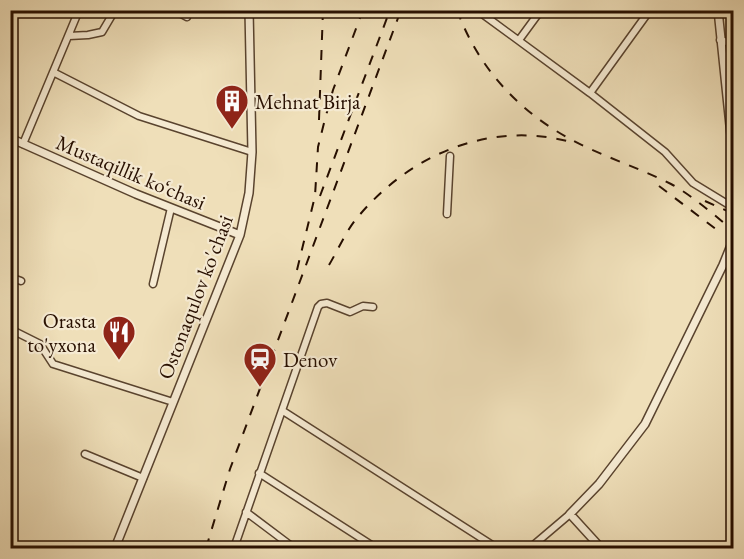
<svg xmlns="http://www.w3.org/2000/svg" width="744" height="559" font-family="'EB Garamond',serif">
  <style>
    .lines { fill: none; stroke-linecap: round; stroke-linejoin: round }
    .minor-casing { stroke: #59432e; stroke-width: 9 }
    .tertiary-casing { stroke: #59432e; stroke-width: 10 }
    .minor { stroke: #f5ead2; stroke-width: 6 }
    .tertiary { stroke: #f5ead2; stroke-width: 7 }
    .rail { stroke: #270f00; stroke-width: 2; stroke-dasharray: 10 10; stroke-linecap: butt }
    .labels { text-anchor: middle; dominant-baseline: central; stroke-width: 4.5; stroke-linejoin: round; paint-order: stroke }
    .poi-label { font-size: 21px; fill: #270f00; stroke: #f5ead2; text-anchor: start }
    .street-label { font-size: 21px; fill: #270f00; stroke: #f5ead2 }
  </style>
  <rect width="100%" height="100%" fill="#efdfb9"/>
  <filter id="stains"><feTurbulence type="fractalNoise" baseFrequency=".00333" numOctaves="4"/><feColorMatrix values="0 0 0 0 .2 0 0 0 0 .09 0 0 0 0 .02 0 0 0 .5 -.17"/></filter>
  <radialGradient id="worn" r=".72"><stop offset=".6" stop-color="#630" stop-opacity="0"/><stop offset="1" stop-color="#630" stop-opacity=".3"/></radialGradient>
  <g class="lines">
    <g class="minor-casing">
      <path id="minor" d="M174 10 187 17
        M477 10 590 93 665 152 693 183 734 208
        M69 36 88 35 102 32 115 10
        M519 40 541 10
        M720 40 734 44
        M53 72 139 116 252 152
        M590 93 650 10
        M23 144 79 10
        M447 214 450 156
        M10 277 21 281
        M153 284 171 208
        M10 329 40 344 53 364 173 402
        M283 411 497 548
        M85 454 143 478
        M259 473 376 548
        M246 512 294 548
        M234 548 318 307 321 304 327 303 350 312 363 306 373 307
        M530 548 570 514"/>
    </g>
    <g class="tertiary-casing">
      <path id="tertiary" d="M718 10 734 164
        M10 138 136 194 240 235
        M115 548 240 235 249 193 252 152 249 10
        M601 548 570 514 599 484 645 424 723 265 734 238"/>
    </g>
    <use href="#minor" class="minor"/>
    <use href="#tertiary" class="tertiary"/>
    <path class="rail" d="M457 10C480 73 526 119 586 147 614 160 643 170 671 184 693 196 714 215 734 231
      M319 120 323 10
      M659 186 721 233
      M320 196 390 10
      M705 201 734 214
      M329 265C338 250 346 231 357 218 408 156 487 121 567 141
      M297 270 315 196 318 147 324 123 333 90 363 10
      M206 548 230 469 401 10"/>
  </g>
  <defs>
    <g id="building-pin" transform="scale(1.725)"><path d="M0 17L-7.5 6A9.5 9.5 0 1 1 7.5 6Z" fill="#8f2418" stroke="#f5ead2"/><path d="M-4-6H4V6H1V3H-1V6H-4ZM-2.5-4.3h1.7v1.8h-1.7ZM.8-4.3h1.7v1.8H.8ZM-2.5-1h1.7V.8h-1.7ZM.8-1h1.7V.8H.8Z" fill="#fff"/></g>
    <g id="restaurant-pin" transform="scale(1.725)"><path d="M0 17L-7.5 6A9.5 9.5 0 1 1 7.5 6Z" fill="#8f2418" stroke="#f5ead2"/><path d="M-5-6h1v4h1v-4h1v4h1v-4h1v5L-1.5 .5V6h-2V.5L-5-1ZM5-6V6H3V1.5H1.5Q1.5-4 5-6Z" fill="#fff"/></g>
    <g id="station-pin" transform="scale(1.725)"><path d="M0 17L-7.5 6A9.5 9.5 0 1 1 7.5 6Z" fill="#8f2418" stroke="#f5ead2"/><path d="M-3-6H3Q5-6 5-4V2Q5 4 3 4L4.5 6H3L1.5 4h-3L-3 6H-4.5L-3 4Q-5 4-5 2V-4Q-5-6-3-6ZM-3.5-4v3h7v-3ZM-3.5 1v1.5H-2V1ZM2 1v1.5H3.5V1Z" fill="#fff"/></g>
  </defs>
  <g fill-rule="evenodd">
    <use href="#building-pin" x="232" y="101"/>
    <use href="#restaurant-pin" x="119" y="332"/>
    <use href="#station-pin" x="260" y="359"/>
  </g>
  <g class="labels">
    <g class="poi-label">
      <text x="255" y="101">Mehnat Birja</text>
      <text x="96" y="320" text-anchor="end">Orasta<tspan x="96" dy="24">to'yxona</tspan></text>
      <text x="283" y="359">Denov</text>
    </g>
    <g class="street-label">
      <text transform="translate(131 172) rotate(23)">Mustaqillik ko‘chasi</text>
      <text transform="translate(195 297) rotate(-69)">Ostonaqulov ko'chasi</text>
    </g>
  </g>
  <rect width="744" height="559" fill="none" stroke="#efdfb9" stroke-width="36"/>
  <rect x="12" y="12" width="720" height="535" fill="none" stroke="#270f00" stroke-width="3"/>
  <rect x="18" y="18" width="708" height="523" fill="none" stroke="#270f00" stroke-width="1.5"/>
  <rect width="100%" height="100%" filter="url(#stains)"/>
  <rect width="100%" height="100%" fill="url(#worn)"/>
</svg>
